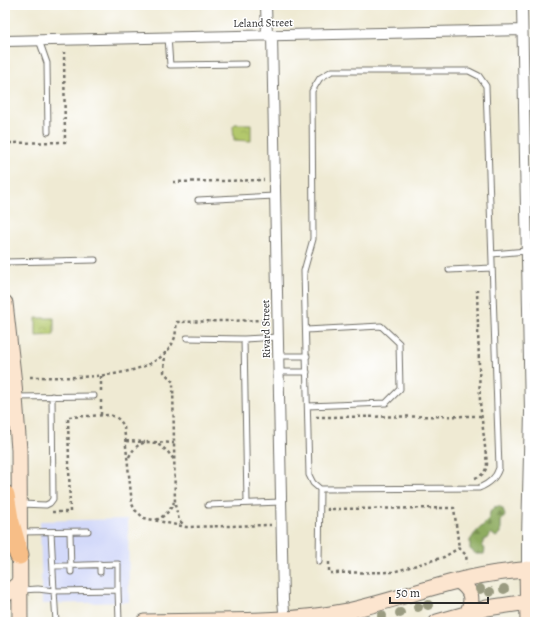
<svg xmlns="http://www.w3.org/2000/svg" width="540" height="627" font-family="Alegreya,serif">
  <style>
    .built { fill: #d3d9f9 }
    .industrial { fill: url(#industrial-grid) }
    .forest { fill: url(#forest-firs); stroke: #5c6c46 }
    .park { fill: url(#park-crowns); stroke: #6f7a4c }
    .lines { fill: none; stroke-linecap: round; stroke-linejoin: round }
    .lane-casing { stroke: #706e66; stroke-width: 7 }
    .street-casing { stroke: #706e66; stroke-width: 12 }
    .secondary-casing { stroke: #706e66; stroke-width: 17 }
    .highway-casing { stroke: #706e66; stroke-width: 21 }
    .path { stroke: #706e66; stroke-width: 2.5; stroke-dasharray: 3 3; stroke-linecap: butt }
    .lane { stroke: #fff; stroke-width: 5 }
    .street { stroke: #fff; stroke-width: 10 }
    .secondary { stroke: #fce5cf; stroke-width: 15 }
    .highway { stroke: #f7be87; stroke-width: 19 }
    .tree { fill: #9a9b81 }
    .labels { text-anchor: middle; dominant-baseline: central; stroke-width: 3; stroke-linejoin: round; paint-order: stroke }
    .street-label { font-size: 11px; fill: #2b2b2b; stroke: #fff }
  </style>
  <defs>
    <pattern id="industrial-grid" width="8" height="8" patternUnits="userSpaceOnUse"><rect width="8" height="8" fill="#bcc3de"/><path d="M0 4h8M4 0v8" fill="none" stroke="#999fb4"/></pattern>
    <pattern id="forest-firs" width="22" height="20" patternUnits="userSpaceOnUse"><rect width="22" height="20" fill="#8eac60"/><path d="M5 1l3.5 6h-7zM16 11l3.5 6h-7z" fill="#748c4f"/></pattern>
    <pattern id="park-crowns" width="20" height="18" patternUnits="userSpaceOnUse"><rect width="20" height="18" fill="#b3c86c"/><path d="M2 6a3 3 0 1 1 6 0M12 15a3 3 0 1 1 6 0" fill="none" stroke="#9aac5e"/></pattern>
  </defs>
  <rect width="100%" height="100%" fill="#fff"/>
  <filter id="ink" filterUnits="userSpaceOnUse"><feTurbulence type="fractalNoise" baseFrequency=".025" numOctaves="2"/><feDisplacementMap in="SourceGraphic" scale="8" xChannelSelector="R" yChannelSelector="G"/><feConvolveMatrix kernelMatrix="1 2 1 2 8 2 1 2 1" color-interpolation-filters="sRGB"/></filter>
  <filter id="wash" filterUnits="userSpaceOnUse"><feTurbulence type="fractalNoise" baseFrequency=".012" numOctaves="4" result="noise"/><feDisplacementMap in="SourceGraphic" scale="16" xChannelSelector="R" yChannelSelector="G"/><feGaussianBlur stdDeviation="0.9" result="paint"/><feColorMatrix in="noise" values="0 0 0 0 0 0 0 0 0 0 0 0 0 0 0 0 0 1.4 0 .05"/><feComposite in="paint" operator="in"/></filter>
  <g filter="url(#wash)">
    <rect width="100%" height="100%" fill="#efead3"/>
    <path class="built" d="M128 519 129 602 42 604 40 521Z"/>
    <path class="industrial" d="M495 614 503 617 507 622H467Z"/>
    <path class="forest" d="M499 506 503 509 505 516 501 521V533L496 537 491 533 489 537 484 540 482 545 485 549 484 554H476L470 549V540C473 537 473 535 476 532 482 525 490 522 490 512L494 507Z"/>
    <path class="park" d="M235 124H251V141L234 140 233 126Z
      M36 318H54V335L36 336Z"/>
  </g>
  <g filter="url(#ink)">
    <g class="lines">
      <g class="lane-casing">
        <path id="lane" d="M168 37 170 65 246 64
          M39 40 47 63 48 132
          M332 71H469L479 76 486 86 499 468C496 478 489 484 479 488L320 489 313 483 309 475 304 271 313 239 312 91 320 78Z
          M198 200 275 196
          M492 254 527 251
          M5 262 95 260
          M449 270 492 268
          M306 330 381 326 399 343 400 389 386 403 308 406
          M187 338 244 339
          M279 356H307
          M279 372H307
          M16 397 94 396
          M247 503 244 339 278 337
          M20 504 46 505 50 503 53 499 52 396
          M208 505 281 502
          M21 532 88 531
          M70 532 71 572
          M319 562 320 489
          M100 564V572
          M53 566 118 564V590
          M22 590 38 589 54 591 51 532
          M56 622 54 591 118 590 119 622"/>
      </g>
      <g class="street-casing">
        <path id="street" d="M266 5 267 35
          M522 5 530 412 527 537V569
          M272 35 283 600 285 622
          M5 41 522 30"/>
      </g>
      <g class="secondary-casing">
        <path id="secondary" d="M5 303 14 384 19 450 20 622
          M527 569 528 622
          M458 581C472 590 474 599 467 614
          M5 595 19 583
          M144 622C211 620 281 624 347 611 381 604 415 592 449 583 477 575 506 571 535 569
          M437 622 487 608 535 601"/>
      </g>
      <g class="highway-casing">
        <path id="highway" d="M5 495 9 519 19 555"/>
      </g>
      <path class="path" d="M9 143 65 142 64 52
        M173 182 264 180
        M165 352 164 372 173 382 175 505 179 520 184 525
        M101 376V391
        M30 377C68 377 161 383 175 337 176 332 176 326 177 322L268 320
        M101 400V416
        M316 417 482 416
        M126 441 145 442
        M154 442 174 443
        M129 457C141 433 162 441 174 460
        M475 478C482 476 486 472 487 464L480 403 477 290
        M328 511V509L454 508 459 548 466 555 467 563
        M52 512H70L68 417 108 415C116 416 121 420 124 427L132 504 135 510 144 518 186 527 271 525
        M156 520C165 516 170 511 174 502
        M329 562V573L393 572 444 557 459 548"/>
      <use href="#lane" class="lane"/>
      <use href="#street" class="street"/>
      <use href="#secondary" class="secondary"/>
      <use href="#highway" class="highway"/>
    </g>
    <g class="tree">
      <circle cx="480" cy="589" r="5"/>
      <circle cx="504" cy="589" r="5"/>
      <circle cx="490" cy="592" r="5"/>
      <circle cx="428" cy="605" r="5"/>
      <circle cx="418" cy="607" r="5"/>
      <circle cx="400" cy="613" r="5"/>
      <circle cx="382" cy="616" r="5"/>
    </g>
  </g>
  <g class="labels">
    <g class="street-label">
      <text transform="translate(263 23) rotate(-1)">Leland Street</text>
      <text transform="translate(266 329) rotate(-91)">Rivard Street</text>
    </g>
  </g>
  <rect width="540" height="627" fill="none" stroke="#fff" stroke-width="20"/>
  <path d="M390 597v6h98v-6" fill="none" stroke="#2b2b2b" stroke-width="2"/>
  <text x="396" y="597" font-size="12" fill="#2b2b2b" stroke="#ffffff" stroke-width="3" paint-order="stroke">50 m</text>
</svg>
